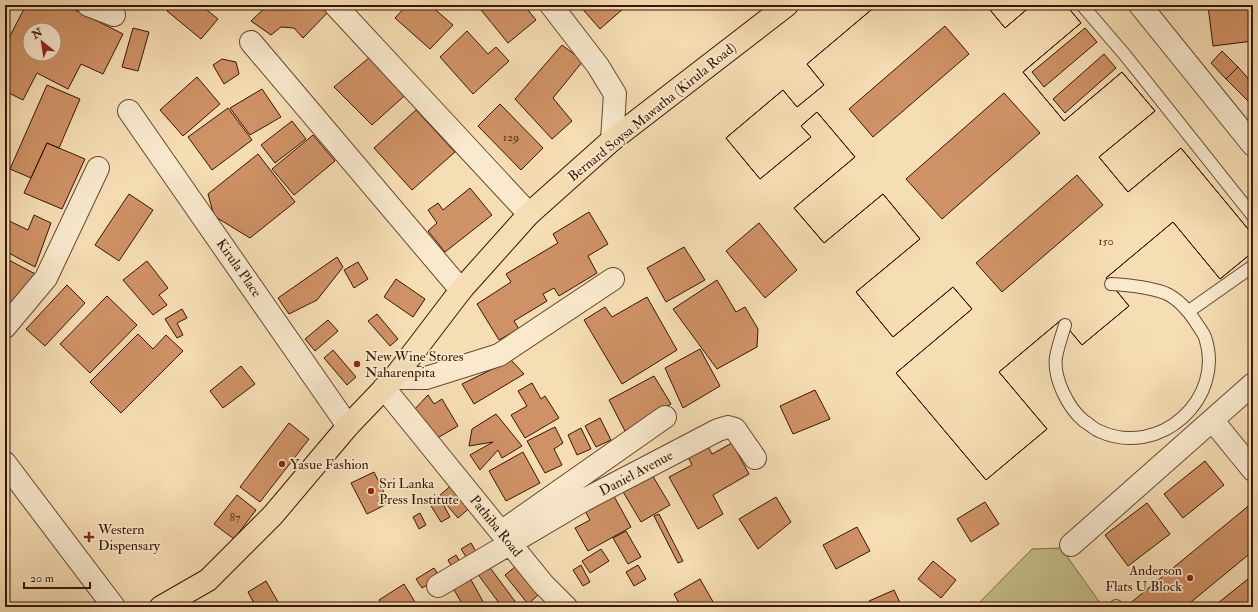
<svg xmlns="http://www.w3.org/2000/svg" width="1258" height="612" font-family="'IM FELL Double Pica',serif">
  <style>
    .green { fill: #c4bf88; stroke: #7e6a46 }
    .building { fill: #cf9266; stroke: #371504; fill-rule: evenodd }
    .lines { fill: none; stroke-linecap: round; stroke-linejoin: round }
    .service-casing { stroke: #674730; stroke-width: 14 }
    .minor-casing { stroke: #674730; stroke-width: 24 }
    .primary-casing { stroke: #371504; stroke-width: 24 }
    .service { stroke: #f9eace; stroke-width: 12 }
    .minor { stroke: #f9eace; stroke-width: 22 }
    .primary { stroke: #f6deb4; stroke-width: 22 }
    .poi-dot { fill: #8f2418; stroke: #f9eace; stroke-width: 1.5 }
    .labels { text-anchor: middle; dominant-baseline: central; stroke-width: 3.5; stroke-linejoin: round; paint-order: stroke }
    .number-label { font-size: 12px; fill: #5d341c }
    .street-label { font-size: 14px; fill: #371504; stroke: #f9eace }
    .poi-label { font-size: 14px; fill: #371504; stroke: #f9eace; text-anchor: start }
  </style>
  <rect width="100%" height="100%" fill="#f6deb4"/>
  <filter id="stains"><feTurbulence type="fractalNoise" baseFrequency=".005" numOctaves="4"/><feColorMatrix values="0 0 0 0 .2 0 0 0 0 .09 0 0 0 0 .02 0 0 0 .5 -.17"/></filter>
  <radialGradient id="worn" r=".72"><stop offset=".6" stop-color="#630" stop-opacity="0"/><stop offset="1" stop-color="#630" stop-opacity=".3"/></radialGradient>
  <path class="green" d="M1061 548 1103 607H975L1032 549Z"/>
  <path class="building" d="M26 5H65L123 34 103 74 81 64 68 89 37 73 23 100 5 91V36L9 38ZM30 30H54V54H30Z
    M172 5H201L218 19 201 39 167 11Z
    M268 5H327L331 9 303 38 294 28 281 27 271 35 251 21Z
    M407 5H430L453 25 430 49 395 18Z
    M477 5H524L536 20 508 43Z
    M579 5H621L624 8 600 29Z
    M877 5H986L1005 28 1032 5H1066L1081 23 1023 72 1064 121 1122 72 1155 111 1099 157 1128 192 1181 148 1253 235V252L1220 279 1173 222 1106 278 1129 306 1082 345 1061 320 999 372 1047 429 986 480 896 373 972 309 953 287 893 337 856 292 920 239 883 194 824 243 794 208 855 157 817 112 801 126 811 137 760 179 726 138 783 90 797 107 824 85 807 64ZM945 26 969 54 873 137 849 109ZM1004 93 1040 133 942 219 906 179ZM1077 175 1103 205 1002 292 976 263Z
    M877 5H986L1005 28 1032 5H1066L1081 23 1023 72 1064 121 1122 72 1155 111 1099 157 1128 192 1181 148 1253 235V252L1220 279 1173 222 1106 278 1129 306 1082 345 1061 320 999 372 1047 429 986 480 896 373 972 309 953 287 893 337 856 292 920 239 883 194 824 243 794 208 855 157 817 112 801 126 811 137 760 179 726 138 783 90 797 107 824 85 807 64Z
    M1215 5H1253V41L1213 46 1208 6Z
    M133 28 149 32 138 71 122 67Z
    M1085 28 1097 42 1044 87 1032 72Z
    M467 31 488 54 496 47 509 61 473 94 440 57Z
    M562 45 583 61 553 98 572 121 552 139 515 99Z
    M1222 51 1238 67 1226 79 1211 63Z
    M376 52 412 89 372 125 334 87Z
    M1104 54 1116 68 1065 113 1053 99Z
    M222 59 236 62 239 74 224 84 213 65Z
    M1238 67 1253 84V102L1251 104 1226 79Z
    M197 77 220 104 183 136 160 110Z
    M47 85 80 99 59 148 47 143 31 178 10 169Z
    M262 89 281 117 250 135 230 108Z
    M500 104 543 148 521 170 478 126Z
    M228 108 252 140 212 170 188 137Z
    M416 110 455 152 412 190 374 148Z
    M292 121 306 139 275 163 261 145Z
    M313 135 335 161 294 195 272 169Z
    M47 143 85 159 62 209 24 193Z
    M258 154 295 202 250 238 214 216 208 194Z
    M470 188 492 215 445 252 428 231 437 223 428 210 438 203 443 210Z
    M129 194 153 210 119 261 95 245Z
    M589 212 608 244 588 256 597 273 559 296 554 288 543 294 547 301 514 321 519 329 499 340 477 304 511 282 506 274 558 243 553 234Z
    M34 215 51 223 35 267 5 251V219L28 230Z
    M759 223 797 270 765 298 726 251Z
    M684 247 705 280 666 302 647 268Z
    M337 257 343 267 317 300 289 314 278 298Z
    M5 258 41 277 5 313Z
    M147 261 168 288 159 295 167 305 153 315 123 280Z
    M358 262 368 279 354 288 344 270Z
    M396 279 425 299 413 317 384 297Z
    M717 280 736 312 745 307 758 329 757 347 717 369 673 309Z
    M67 285 85 303 45 346 26 329Z
    M107 296 137 325 90 373 60 344Z
    M647 297 677 350 622 384 584 320 605 307 612 317Z
    M182 309 187 318 177 323 183 335 177 338 165 319Z
    M377 314 398 339 390 346 368 321Z
    M328 320 338 331 315 351 305 339Z
    M138 334 153 349 166 335 183 351 121 413 90 382Z
    M700 349 720 386 683 408 665 368Z
    M333 350 356 377 347 385 324 358Z
    M511 360 524 374 474 404 462 384Z
    M241 366 255 384 223 408 210 391Z
    M654 376 671 404 625 431 609 400Z
    M532 383 541 399 545 396 559 418 525 438 511 415 527 406 518 391Z
    M815 390 830 419 793 434 780 406Z
    M428 395 434 404 442 399 458 426 434 440 412 412Z
    M496 414 522 446 502 458 498 450 480 470 470 455 493 442 469 446 472 429Z
    M600 418 611 440 596 447 585 426Z
    M289 423 309 439 260 502 240 487Z
    M555 427 563 443 554 449 562 465 545 473 527 441Z
    M581 428 591 449 577 455 568 435Z
    M705 441 712 454 732 443 749 474 713 495 723 514 698 529 669 477 692 465 685 451Z
    M523 452 540 483 506 501 489 471Z
    M1205 461 1224 485 1183 518 1164 494Z
    M648 468 670 505 641 522 619 485Z
    M374 472 389 503 367 514 351 483Z
    M454 483 473 505 458 518 439 496Z
    M610 489 631 527 588 551 575 528 590 520 585 511Z
    M237 495 256 510 234 539 214 524Z
    M776 497 791 522 758 549 739 519Z
    M441 500 450 517 441 522 431 506Z
    M985 502 999 524 971 542 957 519Z
    M1147 503 1170 534 1128 566 1105 535Z
    M1252 503 1253 551 1185 607H1130L1128 605Z
    M420 513 426 525 419 529 413 517Z
    M659 514 683 561 678 563 654 516Z
    M857 527 870 551 836 569 823 545Z
    M626 531 641 557 628 564 613 538Z
    M471 543 480 558 470 563 461 549Z
    M601 549 609 561 590 573 582 561Z
    M456 555 460 562 452 567 448 560Z
    M933 561 956 580 941 598 918 579Z
    M521 562 544 590 528 604 505 575Z
    M488 565 517 604 513 607H502L477 573Z
    M581 565 590 582 583 586 573 570Z
    M638 565 646 579 634 586 626 572Z
    M434 568 440 577 422 588 416 579Z
    M1253 575V607H1213Z
    M470 578 486 607H464L453 588Z
    M700 579 716 607H681L674 594Z
    M266 581 278 602 270 607H256L248 592Z
    M404 584 418 607H383L379 600Z
    M894 590 902 607H872L869 601Z"/>
  <g class="lines">
    <g class="service-casing">
      <path id="service" d="M1082 5 1125 55 1253 216
        M1189 311 1253 266
        M1065 325C1062 335 1058 346 1056 357 1053 378 1068 408 1084 421 1089 424 1094 429 1099 431 1159 459 1226 399 1205 337 1203 332 1198 326 1195 321 1189 311 1177 298 1165 293 1148 287 1129 285 1111 284
        M1116 606 1117 607"/>
    </g>
    <g class="minor-casing">
      <path id="minor" d="M88 5 114 15
        M335 5 529 214
        M551 5 598 66 615 94 612 140
        M1140 5 1253 145
        M251 42 461 290
        M129 111 348 426
        M5 327 46 278 98 168
        M394 378H426L499 355 613 279
        M384 388 543 584 566 607
        M1213 421 1253 470
        M5 463 114 607
        M501 532 665 417
        M1071 545 1253 384
        M438 586 584 500 718 430 728 427 735 429 755 458"/>
    </g>
    <g class="primary-casing">
      <path id="primary" d="M161 607 208 580 273 515 348 426 394 378 461 290 529 214 612 140 787 5"/>
    </g>
    <use href="#service" class="service"/>
    <use href="#minor" class="minor"/>
    <use href="#primary" class="primary"/>
  </g>
  <g class="poi-dot">
    <circle cx="357" cy="364" r="4"/>
    <circle cx="282" cy="464" r="4"/>
    <circle cx="371" cy="491" r="4"/>
    <path d="M87 531h4v4h4v4h-4v4h-4v-4h-4v-4h4z"/>
    <circle cx="1190" cy="578" r="4"/>
  </g>
  <g class="labels">
    <g class="number-label">
      <text x="511" y="137">129</text>
      <text x="1106" y="241">150</text>
      <text x="235" y="517">87</text>
    </g>
    <g class="street-label">
      <text transform="translate(652 112) rotate(-39)">Bernard Soysa Mawatha (Kirula Road)</text>
      <text transform="translate(239 268) rotate(55)">Kirula Place</text>
      <text transform="translate(636 473) rotate(-28)">Daniel Avenue</text>
      <text transform="translate(496 526) rotate(51)">Pathiba Road</text>
    </g>
    <g class="poi-label">
      <text x="365" y="356">New Wine Stores<tspan x="365" dy="16">Naharenpita</tspan></text>
      <text x="290" y="464">Yasue Fashion</text>
      <text x="379" y="483">Sri Lanka<tspan x="379" dy="16">Press Institute</tspan></text>
      <text x="98" y="529">Western<tspan x="98" dy="16">Dispensary</tspan></text>
      <text x="1182" y="570" text-anchor="end">Anderson<tspan x="1182" dy="16">Flats U Block</tspan></text>
    </g>
  </g>
  <rect width="1258" height="612" fill="none" stroke="#f6deb4" stroke-width="20"/>
  <rect x="6" y="6" width="1246" height="600" fill="none" stroke="#371504" stroke-width="2"/>
  <rect x="10" y="10" width="1238" height="592" fill="none" stroke="#371504"/>
  <g transform="translate(42 42) rotate(330)"><circle r="19" fill="#f9eace" stroke="#ab957d"/>
  <path d="M0-3L7 15L0 10L-7 15Z" fill="#8f2418"/>
  <text y="-6" font-size="11" font-weight="bold" text-anchor="middle" fill="#371504">N</text>
  </g>
  <path d="M24 582v6h66v-6" fill="none" stroke="#371504" stroke-width="2"/>
  <text x="30" y="582" font-size="12" fill="#371504" stroke="#f9eace" stroke-width="3" paint-order="stroke">20 m</text>
  <rect width="100%" height="100%" filter="url(#stains)"/>
  <rect width="100%" height="100%" fill="url(#worn)"/>
</svg>
